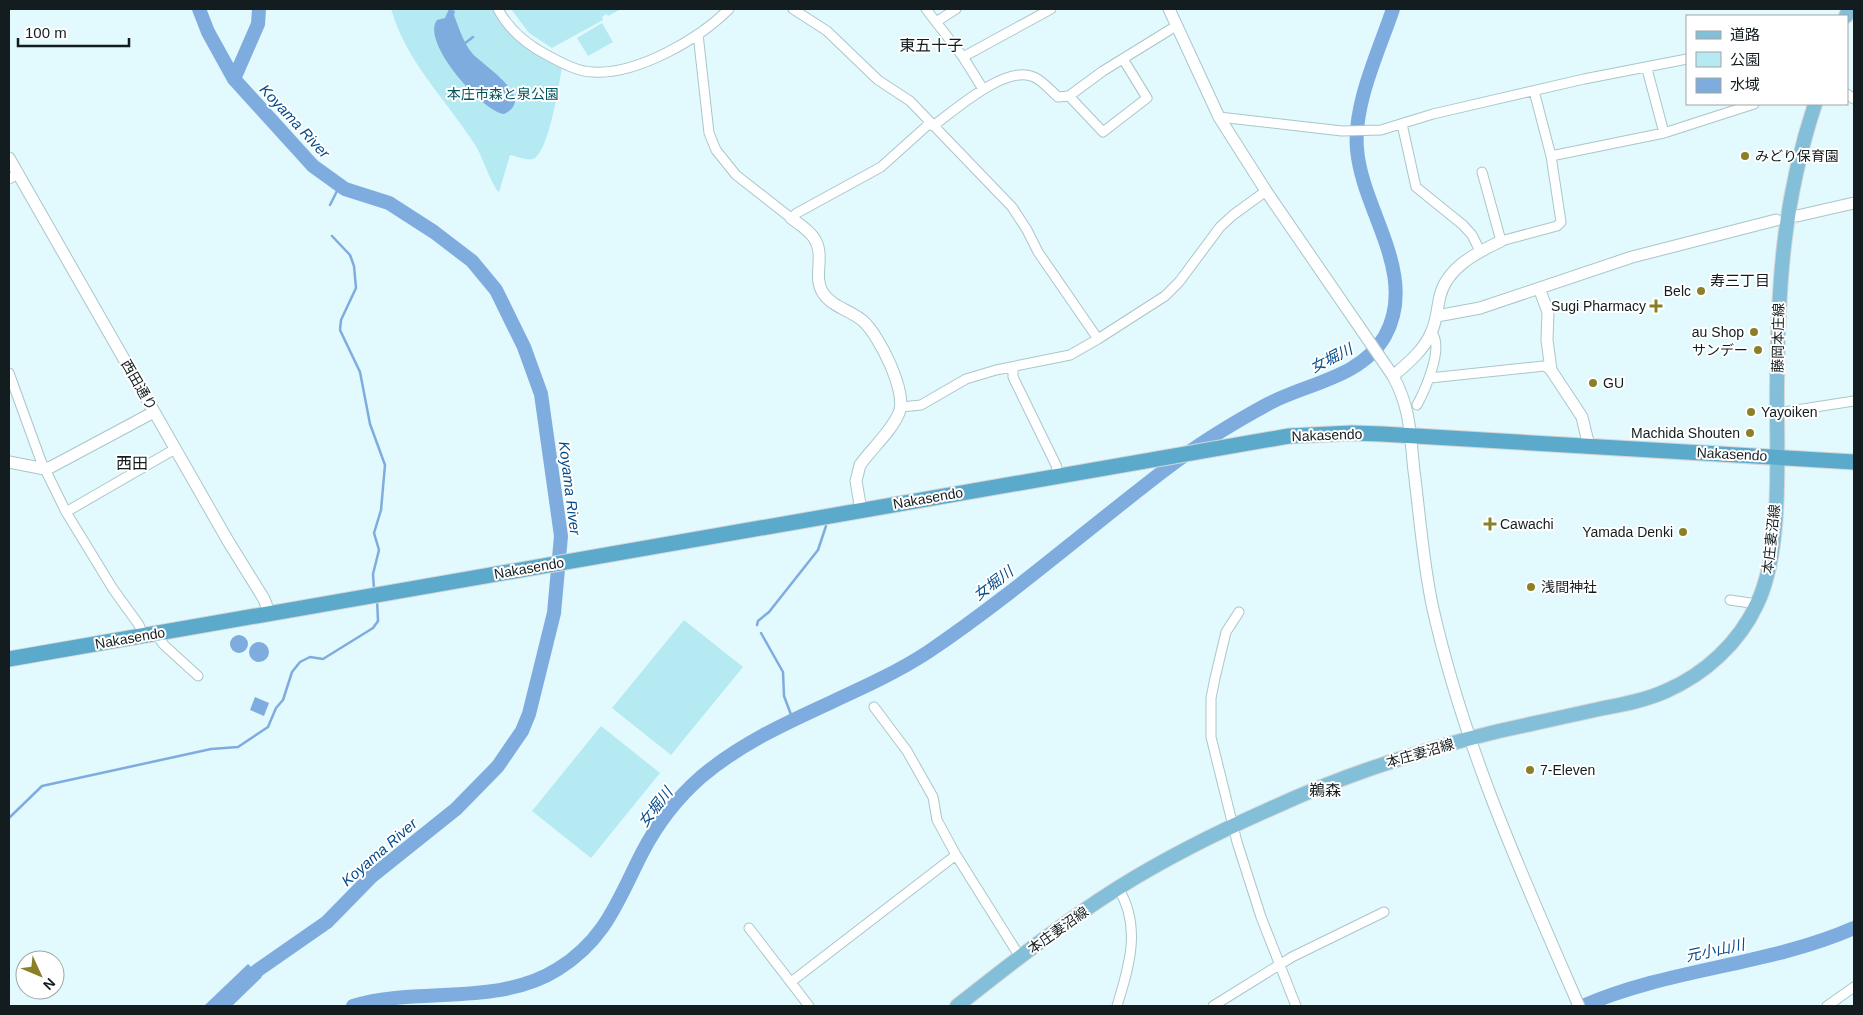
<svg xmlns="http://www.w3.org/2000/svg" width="1863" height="1015" font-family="Helvetica,'Noto Sans JP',sans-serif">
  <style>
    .green { fill: #b6eaf3 }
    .water { fill: #7facdf }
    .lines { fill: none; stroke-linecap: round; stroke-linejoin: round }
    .stream { stroke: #7facdf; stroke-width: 2.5 }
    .river { stroke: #7facdf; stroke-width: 14 }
    .minor-casing { stroke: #aac6ca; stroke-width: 11 }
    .tertiary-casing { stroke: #aac6ca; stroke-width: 13 }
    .primary-casing { stroke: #d5d6d7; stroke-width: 16 }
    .trunk-casing { stroke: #d5d6d7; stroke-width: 17 }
    .minor { stroke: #fff; stroke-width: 9 }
    .tertiary { stroke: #fff; stroke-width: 11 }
    .primary { stroke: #84bfd9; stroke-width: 14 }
    .trunk { stroke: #5baacc; stroke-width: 15 }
    .poi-dot { fill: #8b8027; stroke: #fff; stroke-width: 2 }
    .labels { text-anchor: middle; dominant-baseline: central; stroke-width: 4; stroke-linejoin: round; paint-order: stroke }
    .park-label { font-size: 14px; fill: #005560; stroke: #fff }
    .poi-label { font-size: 14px; fill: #131d1f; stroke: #fff; text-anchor: start }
    .street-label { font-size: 14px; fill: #131d1f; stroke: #fff }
    .water-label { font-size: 15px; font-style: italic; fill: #064b89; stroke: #fff }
    .neighbourhood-label { font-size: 15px; fill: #131d1f; stroke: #fff }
    .quarter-label { font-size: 16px; fill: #131d1f; stroke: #fff }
  </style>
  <rect width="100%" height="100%" fill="#e2f9fd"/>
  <path class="green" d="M391 9H494L503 23 562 67C559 84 549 153 533 159 527 161 516 156 510 155L499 192C492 186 483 159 477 148 448 101 407 64 391 9Z
    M511 9H621L608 16 606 14 602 17 603 20 552 48 529 33Z
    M602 23 613 42 588 56 577 38Z
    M684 620 743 667 671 755 612 708Z
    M601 726 660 773 591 858 532 811Z"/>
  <path class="water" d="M449 9 455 11 454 15C459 28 463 42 472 53 482 65 538 98 504 114 483 112 420 42 437 20L445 18Z
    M230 644a9 9 0 1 1 18 0a9 9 0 1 1-18 0Z
    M249 652a10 10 0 1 1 20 0a10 10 0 1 1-20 0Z
    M255 697 269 703 264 716 250 710Z
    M248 964 262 977 232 1006H204Z"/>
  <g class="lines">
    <path class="stream" d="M464 44 473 37
      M330 205 340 185
      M332 236 350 255 354 266 356 288 341 320 340 330 360 372 370 424 385 465 381 510 374 533 379 550 373 574 374 589
      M757 625 758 621 769 612 818 550 826 526
      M761 633 783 672 784 696 793 720
      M9 818 42 786 211 749 238 747 268 727 276 708 283 700 292 672 300 662 310 657 323 659 373 628 378 621 377 599"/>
    <path class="river" d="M199 9 208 32 234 79 313 166 345 189 389 203 434 232 472 261 496 290 524 347 541 394 561 536 554 613 529 714 522 731 498 766 456 809 371 877 327 922 258 970 219 1006
      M234 79 258 24 259 9
      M353 1006C419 986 498 1007 558 969 606 939 618 900 642 853 657 824 677 798 701 777 768 720 856 699 928 652 1011 596 1086 530 1166 469 1197 445 1233 423 1268 404 1307 383 1361 378 1385 336 1419 274 1362 211 1357 149 1353 104 1379 51 1393 9
      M1583 1006C1670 968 1767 966 1854 928"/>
    <g class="minor-casing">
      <path id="minor" d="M498 9C509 30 526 44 547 55 560 62 578 72 593 72 637 75 699 39 729 9
        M793 9 827 31 878 80 910 101 1012 207 1027 230 1038 252 1098 339
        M926 9 963 57 983 89
        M936 22 956 9
        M698 34 709 133 716 150 736 175 791 218 797 213 881 167 930 123
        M963 57 1051 9
        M1647 69 1664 133
        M1847 94 1854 99
        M1069 96 1103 132 1147 98 1123 59
        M1219 117 1342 131 1381 130 1433 114 1584 79 1687 59
        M1402 124 1416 187 1463 225 1472 235 1480 251
        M933 126C955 110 1006 64 1034 77 1043 81 1051 91 1058 97L1069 96 1103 71 1176 26
        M1551 156 1664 133 1754 104
        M1482 172 1501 241 1557 226 1561 222 1551 156 1534 91
        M9 179 18 174
        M1013 367V377L1056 465 1059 476
        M9 373 41 461 66 512 113 589 139 625 143 635
        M1430 378 1544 366 1551 370
        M1417 405C1425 390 1444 348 1432 333
        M901 407 921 405 966 379 996 370 1070 355 1098 339 1165 296 1179 282 1220 227 1233 215 1266 191
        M1776 413 1854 401
        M66 512 175 449
        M1730 600 1757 604
        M1239 612 1226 632 1215 678 1211 698V737L1237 842 1261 917 1296 1006
        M156 634 164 645 198 676
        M874 707 907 751 933 797 937 820 956 855 1020 957
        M749 928 809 1006
        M791 982 956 855
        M1117 1006C1129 967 1142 926 1118 888
        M1213 1006 1292 957 1384 912
        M1827 1006 1854 987"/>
    </g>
    <g class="tertiary-casing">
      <path id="tertiary" d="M1169 9 1219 117 1266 191 1393 376C1411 409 1410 435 1414 471 1420 517 1423 564 1433 609 1465 750 1522 875 1579 1006
        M9 158 228 541 264 599 269 612
        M1797 216 1854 203
        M791 218C799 224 809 230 814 238 826 256 812 276 823 293 832 307 850 310 863 321 879 335 908 393 899 413 891 432 872 448 860 465L856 481 861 510
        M1539 288 1548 312 1547 340 1551 370 1582 417 1589 446
        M1437 316 1480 308 1632 257 1776 220
        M1393 376C1407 364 1424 350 1431 333 1437 321 1437 308 1440 296 1447 267 1478 252 1501 241
        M9 462 45 469 51 467 154 412"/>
    </g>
    <g class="primary-casing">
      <path id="primary" d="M1846 16 1849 9
        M957 1006C1009 965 1061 924 1118 888 1166 858 1218 832 1270 809 1343 775 1421 750 1499 731 1534 723 1569 716 1604 708 1625 704 1646 700 1666 691 1705 674 1739 643 1757 604 1784 548 1776 449 1777 385 1778 284 1783 201 1815 104"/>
    </g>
    <g class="trunk-casing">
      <path id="trunk" d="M9 659 1289 436 1352 433 1382 434 1854 462"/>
    </g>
    <use href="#minor" class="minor"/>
    <use href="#tertiary" class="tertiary"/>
    <use href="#primary" class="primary"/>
    <use href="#trunk" class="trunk"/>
  </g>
  <g class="poi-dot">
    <circle cx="1745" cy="156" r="5"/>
    <circle cx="1701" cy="291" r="5"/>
    <path d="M1653.5 298.5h5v5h5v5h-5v5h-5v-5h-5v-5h5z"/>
    <circle cx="1754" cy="332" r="5"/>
    <circle cx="1758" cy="350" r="5"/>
    <circle cx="1593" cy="383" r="5"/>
    <circle cx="1751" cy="412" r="5"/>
    <circle cx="1750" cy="433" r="5"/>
    <path d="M1487.5 516.5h5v5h5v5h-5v5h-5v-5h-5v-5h5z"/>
    <circle cx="1683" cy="532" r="5"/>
    <circle cx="1531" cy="587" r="5"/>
    <circle cx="1530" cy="770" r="5"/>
  </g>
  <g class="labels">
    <g class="park-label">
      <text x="503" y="94">本庄市森と泉公園</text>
    </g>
    <g class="poi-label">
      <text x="1755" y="156">みどり保育園</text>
      <text x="1691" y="291" text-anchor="end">Belc</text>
      <text x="1646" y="306" text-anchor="end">Sugi Pharmacy</text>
      <text x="1744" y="332" text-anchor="end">au Shop</text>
      <text x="1748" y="350" text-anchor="end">サンデー</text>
      <text x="1603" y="383">GU</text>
      <text x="1761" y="412">Yayoiken</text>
      <text x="1740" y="433" text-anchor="end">Machida Shouten</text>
      <text x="1500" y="524">Cawachi</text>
      <text x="1673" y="532" text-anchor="end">Yamada Denki</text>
      <text x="1541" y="587">浅間神社</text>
      <text x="1540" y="770">7-Eleven</text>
    </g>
    <g class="street-label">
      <text transform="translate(1778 338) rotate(-89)">藤岡本庄線</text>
      <text transform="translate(139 385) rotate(60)">西田通り</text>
      <text transform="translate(1327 435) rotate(-2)">Nakasendo</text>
      <text transform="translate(1732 454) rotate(3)">Nakasendo</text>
      <text transform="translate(928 498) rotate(-10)">Nakasendo</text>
      <text transform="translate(1771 539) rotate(-84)">本庄妻沼線</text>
      <text transform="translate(529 568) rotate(-10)">Nakasendo</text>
      <text transform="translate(130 638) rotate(-10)">Nakasendo</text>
      <text transform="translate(1420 753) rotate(-16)">本庄妻沼線</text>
      <text transform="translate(1058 930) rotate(-35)">本庄妻沼線</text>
    </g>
    <g class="water-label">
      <text transform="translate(295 121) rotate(47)">Koyama River</text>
      <text transform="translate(1331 358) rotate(-27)">女堀川</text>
      <text transform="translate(570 488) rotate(83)">Koyama River</text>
      <text transform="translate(993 583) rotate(-37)">女堀川</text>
      <text transform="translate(655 807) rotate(-52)">女堀川</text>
      <text transform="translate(379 852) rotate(-41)">Koyama River</text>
      <text transform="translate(1715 950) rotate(-12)">元小山川</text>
    </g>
    <g class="neighbourhood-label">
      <text x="1740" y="280">寿三丁目</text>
    </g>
    <g class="quarter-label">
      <text x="931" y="45">東五十子</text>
      <text x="132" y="463">西田</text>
      <text x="1325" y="790">鵜森</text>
    </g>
  </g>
  <rect width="1863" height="1015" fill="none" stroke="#131d1f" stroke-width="20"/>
  <rect x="1686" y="15" width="162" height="90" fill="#ffffff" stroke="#a1a5a5"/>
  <rect x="1696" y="31" width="25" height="8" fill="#84bfd9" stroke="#a1a5a5"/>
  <text x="1730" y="40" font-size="15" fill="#131d1f">道路</text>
  <rect x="1696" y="52" width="25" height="15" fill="#b6eaf3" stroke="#a1a5a5"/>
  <text x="1730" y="65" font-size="15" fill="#131d1f">公園</text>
  <rect x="1696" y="78" width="25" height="15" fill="#7facdf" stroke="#a1a5a5"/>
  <text x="1730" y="90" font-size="15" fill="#131d1f">水域</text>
  <g transform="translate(40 975) rotate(134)"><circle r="24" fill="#ffffff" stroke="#a1a5a5"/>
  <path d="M0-4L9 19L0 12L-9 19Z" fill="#8b8027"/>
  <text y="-8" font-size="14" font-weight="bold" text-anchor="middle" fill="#131d1f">N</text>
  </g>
  <path d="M18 38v8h111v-8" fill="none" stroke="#131d1f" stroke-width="2.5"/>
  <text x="25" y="38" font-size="15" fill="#131d1f" stroke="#ffffff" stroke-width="4" paint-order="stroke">100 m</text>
</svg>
